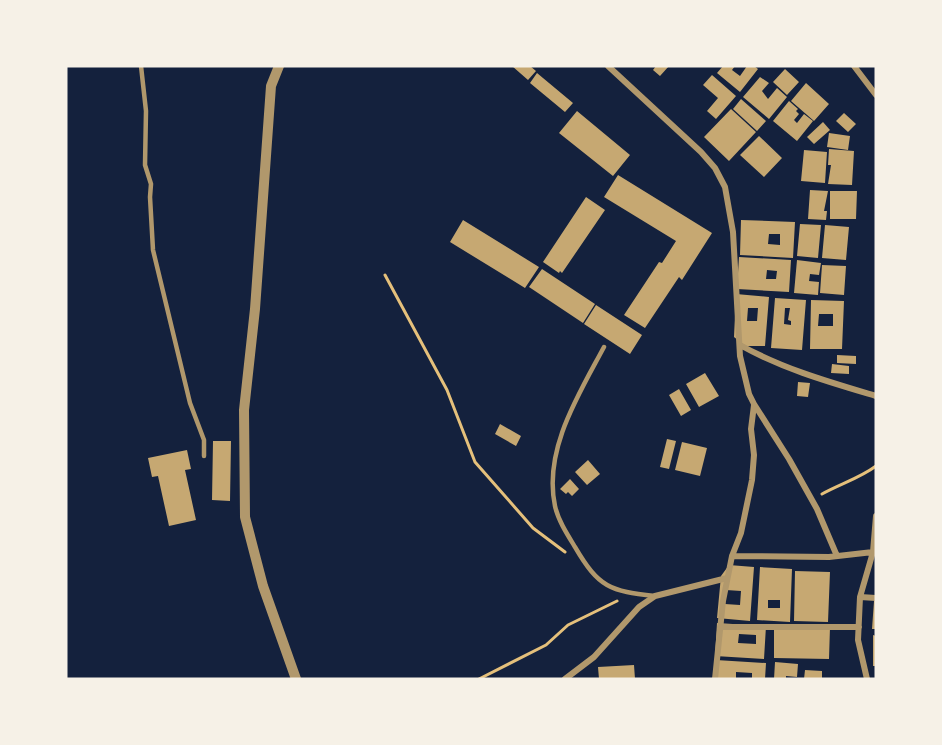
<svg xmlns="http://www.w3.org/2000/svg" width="942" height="745" font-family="Karla,sans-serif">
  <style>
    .building { fill: #c6a872; fill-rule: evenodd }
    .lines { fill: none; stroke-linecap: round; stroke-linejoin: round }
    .path { stroke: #e5c07b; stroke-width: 3 }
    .service { stroke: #b1986c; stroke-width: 4.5 }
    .minor { stroke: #b1986c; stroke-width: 6 }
    .tertiary { stroke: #b1986c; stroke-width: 10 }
  </style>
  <rect width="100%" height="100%" fill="#14213d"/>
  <path class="building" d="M512 66H530L536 71 528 80Z
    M656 66H669L660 76 653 70Z
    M723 66H735L732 70 740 76 747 66H754L758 69 740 92 717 73Z
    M785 69 799 82 787 95 773 82Z
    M537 73 573 103 565 112 530 83Z
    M712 75 736 96 716 119 707 111 718 98 703 85Z
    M760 77 769 83 762 91 768 99 777 88 787 97 769 119 743 97Z
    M806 83 829 104 814 121 791 101Z
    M741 99 766 121 757 131 733 109Z
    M789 101 798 109 796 111 799 114 794 120 797 123 804 114 813 121 797 141 773 121Z
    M731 109 756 132 729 161 704 137Z
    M577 111 630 155 613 176 559 133Z
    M844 113 856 124 848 132 836 121Z
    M823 122 830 130 814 144 807 137Z
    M829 133 850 136 848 150 827 147Z
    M759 136 782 158 764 177 740 155Z
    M829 149 854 151 852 185 828 184 831 165H828Z
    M804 150 827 152 825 183 801 181Z
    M618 175 712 233 682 280 679 277 645 328 624 315 659 262 662 263 676 241 604 197Z
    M810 190 828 191 824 211H827L826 220 808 219Z
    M830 191H857L856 219H830Z
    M586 197 605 210 562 273 560 271 559 273 543 262Z
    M463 220 539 267 525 288 450 242Z
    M741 220 795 222 793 258 740 255ZM769 234H780V245L768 244Z
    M800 224 821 225 818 258 797 256Z
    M825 225 849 227 846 260 822 258Z
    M739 257 791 260 789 292 737 289ZM767 270 777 271 776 279H766Z
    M797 260 821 263 819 275 810 274 809 281 819 282 818 295 794 293Z
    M822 265 846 266 844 295 820 293Z
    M542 269 595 304 583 323 529 287Z
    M736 294 769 297 765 346H745L734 337ZM748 308H758L757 321H747Z
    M775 298 806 300 802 350 771 348ZM785 308H790L788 320 791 321V325L784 324Z
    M811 300 844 301 842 349H810ZM819 314H833V326H818Z
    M596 305 642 335 630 354 584 324Z
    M837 355 856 356V364L837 363Z
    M832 364 849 366V374L831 373Z
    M705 373 719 396 699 407 686 384Z
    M798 382 810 383 808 397 797 396Z
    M679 389 691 410 681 416 669 395Z
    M500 424 521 436 516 446 495 434Z
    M667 439 676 441 669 469 660 467Z
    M213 441H231L230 501 212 500Z
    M682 442 707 448 700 476 675 470Z
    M187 450 191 469 185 470 196 520 169 526 158 476 152 477 148 458Z
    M588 460 600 474 587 485 575 472Z
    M570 479 579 489 572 496 568 492 566 494 560 489Z
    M729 565 754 567 750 621 717 618 721 576ZM726 590 741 591 740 605 725 604Z
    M760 567 792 569 790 622 757 620ZM768 600H780V608H768Z
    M795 571 830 572 828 622 794 621Z
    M874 601H876V629H872Z
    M717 623 766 626 764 659 715 656ZM739 634 756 635V644L738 643Z
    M774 626 830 627 829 659 774 658Z
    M873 635 876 636V666H873Z
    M716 660 766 663 765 679H752V673L736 672V679H715Z
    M775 662 798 664 797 677 786 676V679H774Z
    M634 665 635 679H599L598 667Z
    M805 670 822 671V679H804Z"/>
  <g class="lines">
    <path class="path" d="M385 275 447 390 475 462 533 528 565 552
      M822 494C840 484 860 478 876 466
      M479 679 546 645 568 625 617 601"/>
    <path class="service" d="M141 66 146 111 145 165 151 184 150 197 153 250 190 403 204 440V456
      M604 347C579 394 543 450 555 506 558 520 567 534 575 547 599 588 610 591 655 596"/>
    <path class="minor" d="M608 66 701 152 715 168 725 187 733 232 740 356 749 394 754 404 789 459 817 509 837 556
      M854 66 876 95
      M740 345C783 369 829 382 876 396
      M732 556 829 557 873 552
      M860 597 876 598
      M720 627H859
      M565 679 594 657 639 607 655 596 727 578
      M715 679 723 601 732 556 741 533 752 480 754 455 751 429 754 405
      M867 679 858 640 860 597 873 552 876 516"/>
    <path class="tertiary" d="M279 66 271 86 255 309 244 410 245 517 263 586 296 679"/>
  </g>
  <rect width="942" height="745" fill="none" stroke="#f6f1e7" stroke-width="135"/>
</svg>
